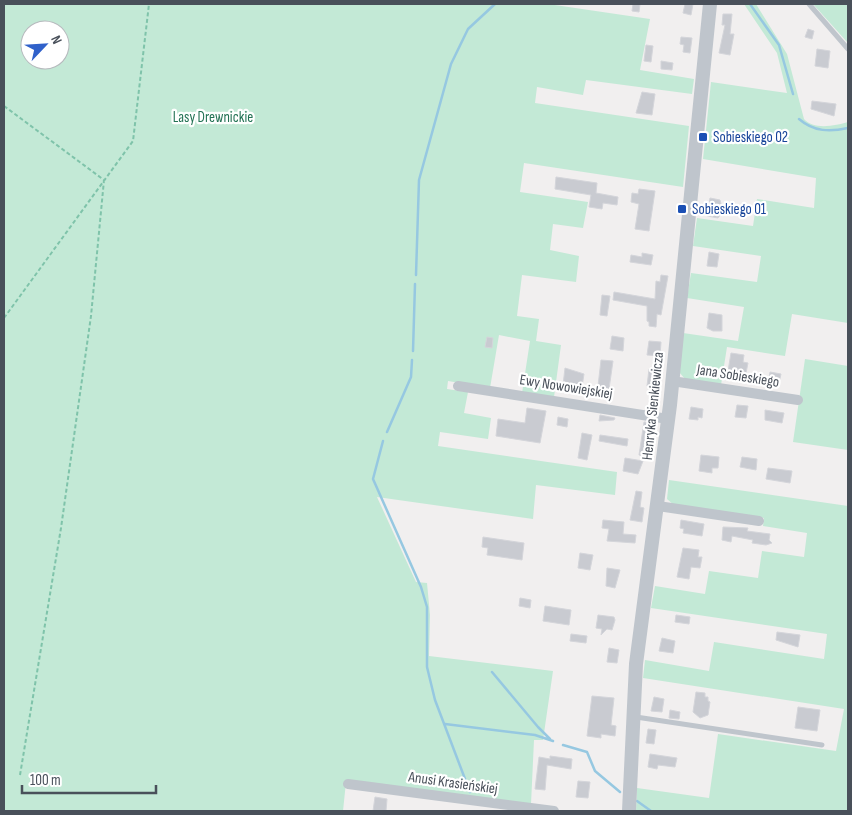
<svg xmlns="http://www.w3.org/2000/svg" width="852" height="815" font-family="'Sofia Sans Condensed',sans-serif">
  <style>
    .green { fill: #c3e9d6; fill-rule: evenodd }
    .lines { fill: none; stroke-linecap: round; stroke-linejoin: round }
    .stream { stroke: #96c8e1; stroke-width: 2.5 }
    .building { fill: #c9cbd1; stroke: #d4d5da }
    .path { stroke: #7fc3aa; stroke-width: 2; stroke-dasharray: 4 2.5; stroke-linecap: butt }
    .service { stroke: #bfc5cc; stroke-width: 5 }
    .minor { stroke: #bfc5cc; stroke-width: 10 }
    .tertiary { stroke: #bfc5cc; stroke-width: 14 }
    .transit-dot { fill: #1a4fb4; stroke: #fff; stroke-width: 2 }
    .labels { text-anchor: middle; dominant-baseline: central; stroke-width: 4.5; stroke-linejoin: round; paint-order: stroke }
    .park-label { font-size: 15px; fill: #237254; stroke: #fff }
    .transit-label { font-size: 15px; fill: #164399; stroke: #fff; text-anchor: start }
    .street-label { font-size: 15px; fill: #49505a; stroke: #fff }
  </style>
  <rect width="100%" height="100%" fill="#f1efef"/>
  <path class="green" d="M4 4H548L650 19 640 70 694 79 692 94 586 80 583 95 537 87 535 103 689 126 683 187 524 163 520 192 588 202 583 228 553 224 550 250 579 256 576 282 522 275 517 316 539 319 536 341 561 345 554 397 522 393 530 341 499 335 490 388 448 381 447 389 468 392 464 413 491 418 488 439 440 432 438 446 617 472 615 495 536 485 533 519 377 497 416 582 427 583 430 615 429 656 553 671 543 740H534L531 804 346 782 343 811H4ZM30 30H60V60H30Z
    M744 4H756L787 54 804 119C813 130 835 126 848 122V323L792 314 785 356 727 347 721 385 686 380 679 372 683 333 738 341 744 307 687 298 691 273 757 282 761 256 693 246 697 218 753 226 757 199 814 208 816 178 703 159 711 82 787 93 777 53Z
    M813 4H848V43Z
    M805 359 848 366V450L793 442Z
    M669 480 848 506V811H636L637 788 709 798 718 734 836 751 844 709 643 678 645 660 709 671 714 642 824 659 827 634 651 608 655 586 705 594 709 571 758 578 762 551 804 557 807 533 763 526 764 518 674 505 667 499Z"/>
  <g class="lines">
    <path class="stream" d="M750 4 779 45 793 94
      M799 119C814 132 830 132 848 128
      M416 275 419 180 451 64 468 29 495 4
      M413 351 415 284
      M387 432 411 377 412 360
      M383 441 373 479 421 587 427 607V667L435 700 470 792
      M492 672 538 727 550 739
      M445 724 535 735 553 741
      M563 745 587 752 595 771 620 792
      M637 801 651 811"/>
  </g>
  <path class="building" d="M633 4H640L639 12 632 11Z
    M685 4H693L691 15 683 13Z
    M723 14H732L730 34H734L730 55 719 53 725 25H722Z
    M808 29 814 31 812 39 805 37Z
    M681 37 692 38 690 53 683 52 684 45 680 44Z
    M646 45 653 46 651 62 644 61Z
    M817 49 830 51 828 68 815 66Z
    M661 61 673 63 672 70 661 69Z
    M642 92 655 94 652 115 636 113Z
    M812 101 836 104 834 116 811 109Z
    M556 177 597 183 596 193 618 197 617 205 603 203 602 209 589 207 591 195 555 189Z
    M639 189 655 191 649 231 635 229 639 204 631 202 632 193 638 194Z
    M710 198 720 200 723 211 718 218 707 216Z
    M709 252 719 254 717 267 707 266Z
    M642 253 653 255 651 265 630 262 631 255 642 257Z
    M661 275 668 276 661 315 657 314 656 327 649 326V322L647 321V306L613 300 614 292 655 299 656 281 660 282Z
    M602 295 610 296 607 316 600 315Z
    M709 313 722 315V331H713L707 328Z
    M612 336 624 338 623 351 610 349Z
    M487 337 493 338 492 348 485 347Z
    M649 341 661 342 660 356 647 355Z
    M731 353 744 355 743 362 748 363 745 378 727 377Z
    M601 360 613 361 609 389 598 386Z
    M565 368 584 374 581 393 571 392V387L563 385Z
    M649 369 661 371 659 387 647 386Z
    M770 372 781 374 778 387 768 385Z
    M737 405 748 406 746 418 735 417Z
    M691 407 703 409 702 418 698 417V420L689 419Z
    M527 408 546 411 540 443 496 436 498 419 525 423Z
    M765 410 784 413 782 423 765 420Z
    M600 415 615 418 614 420 599 421Z
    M558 417 568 419 567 427 557 425Z
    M644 422 651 423 648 443H652L650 457 639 455Z
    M582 433 592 435 587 460 578 458Z
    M600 435 628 439 627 446 599 441Z
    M701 455 719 457 718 468H712V473L699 471Z
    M742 457 757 459 756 470 740 467Z
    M625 458 643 461 638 474 623 471Z
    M768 468 792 471 790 483 766 479Z
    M636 491 642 492 640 507 644 508 642 522 630 520Z
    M603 520 624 522 623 534 636 535 635 543 607 541 609 529 602 528Z
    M681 520 704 524 702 536 683 533 684 529 680 528Z
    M723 527 748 528 747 531 770 534 769 540 772 543 766 545 752 543 753 540 732 536 731 542 722 540Z
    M483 537 524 543 522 560 487 555 488 548 482 547Z
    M683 548 699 550 698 557H702L700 568 691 567 689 579 677 577Z
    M580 553 593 555 590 570 578 568Z
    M607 568 620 570 615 588 606 586Z
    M520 598 531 600 530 608 519 606Z
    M545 606 571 610 569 625 543 621Z
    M598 615 614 617 615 620 612 630 607 629 601 635 602 629 596 628Z
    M676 615 690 617 689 624 675 622Z
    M777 632 800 635 798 647 776 640Z
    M571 634 587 636 586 643 570 641Z
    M662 638 675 641 673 653 659 651Z
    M609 648 619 650 617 663 607 662Z
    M696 692 705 693V697H708V701L710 702 708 715 700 718 693 712Z
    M592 696 614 698 611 725 616 726 615 736 601 734V738L587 736Z
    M654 697 664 699 662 712 651 711Z
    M798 707 820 710 817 731 795 728Z
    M670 710 680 712 679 719 669 718Z
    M648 729 656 730 654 744 646 743Z
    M650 754 677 758 675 767 658 765 657 769 648 767Z
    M550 756 572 759 571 769 547 765 545 790 535 789 539 757 550 759Z
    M578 781 590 782 588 798 576 797Z
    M375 797 387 799 386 811H373Z"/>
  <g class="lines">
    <path class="path" d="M4 106 104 180 91 316 61 528 20 775
      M4 318 133 141 149 4"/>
    <path class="service" d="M809 4 848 49
      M636 717 822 745"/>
    <path class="minor" d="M672 381 798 400
      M458 386 668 419
      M658 506 759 521
      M348 784 554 811"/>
    <path class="tertiary" d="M629 811 636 664 670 405 710 4"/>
  </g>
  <g class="transit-dot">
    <rect x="698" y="132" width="10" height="10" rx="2.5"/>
    <rect x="677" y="204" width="10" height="10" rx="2.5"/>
  </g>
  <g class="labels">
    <g class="park-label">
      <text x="213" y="117">Lasy Drewnickie</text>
    </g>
    <g class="transit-label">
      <text x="713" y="137">Sobieskiego 02</text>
      <text x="692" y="209">Sobieskiego 01</text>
    </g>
    <g class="street-label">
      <text transform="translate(738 376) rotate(9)">Jana Sobieskiego</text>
      <text transform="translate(566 387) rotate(9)">Ewy Nowowiejskiej</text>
      <text transform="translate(653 406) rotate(-84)">Henryka Sienkiewicza</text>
      <text transform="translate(453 783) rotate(8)">Anusi Krasieńskiej</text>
    </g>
  </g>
  <rect width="852" height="815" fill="none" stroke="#49505a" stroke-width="10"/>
  <g transform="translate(45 45) rotate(65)"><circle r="24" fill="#ffffff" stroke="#b6b9bd"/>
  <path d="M0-4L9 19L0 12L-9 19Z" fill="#3061ca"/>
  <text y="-8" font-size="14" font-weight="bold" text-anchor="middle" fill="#49505a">N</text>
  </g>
  <path d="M22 785v8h134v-8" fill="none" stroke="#49505a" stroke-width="2.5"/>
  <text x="30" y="785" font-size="15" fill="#49505a" stroke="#ffffff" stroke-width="4" paint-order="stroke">100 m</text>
</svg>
